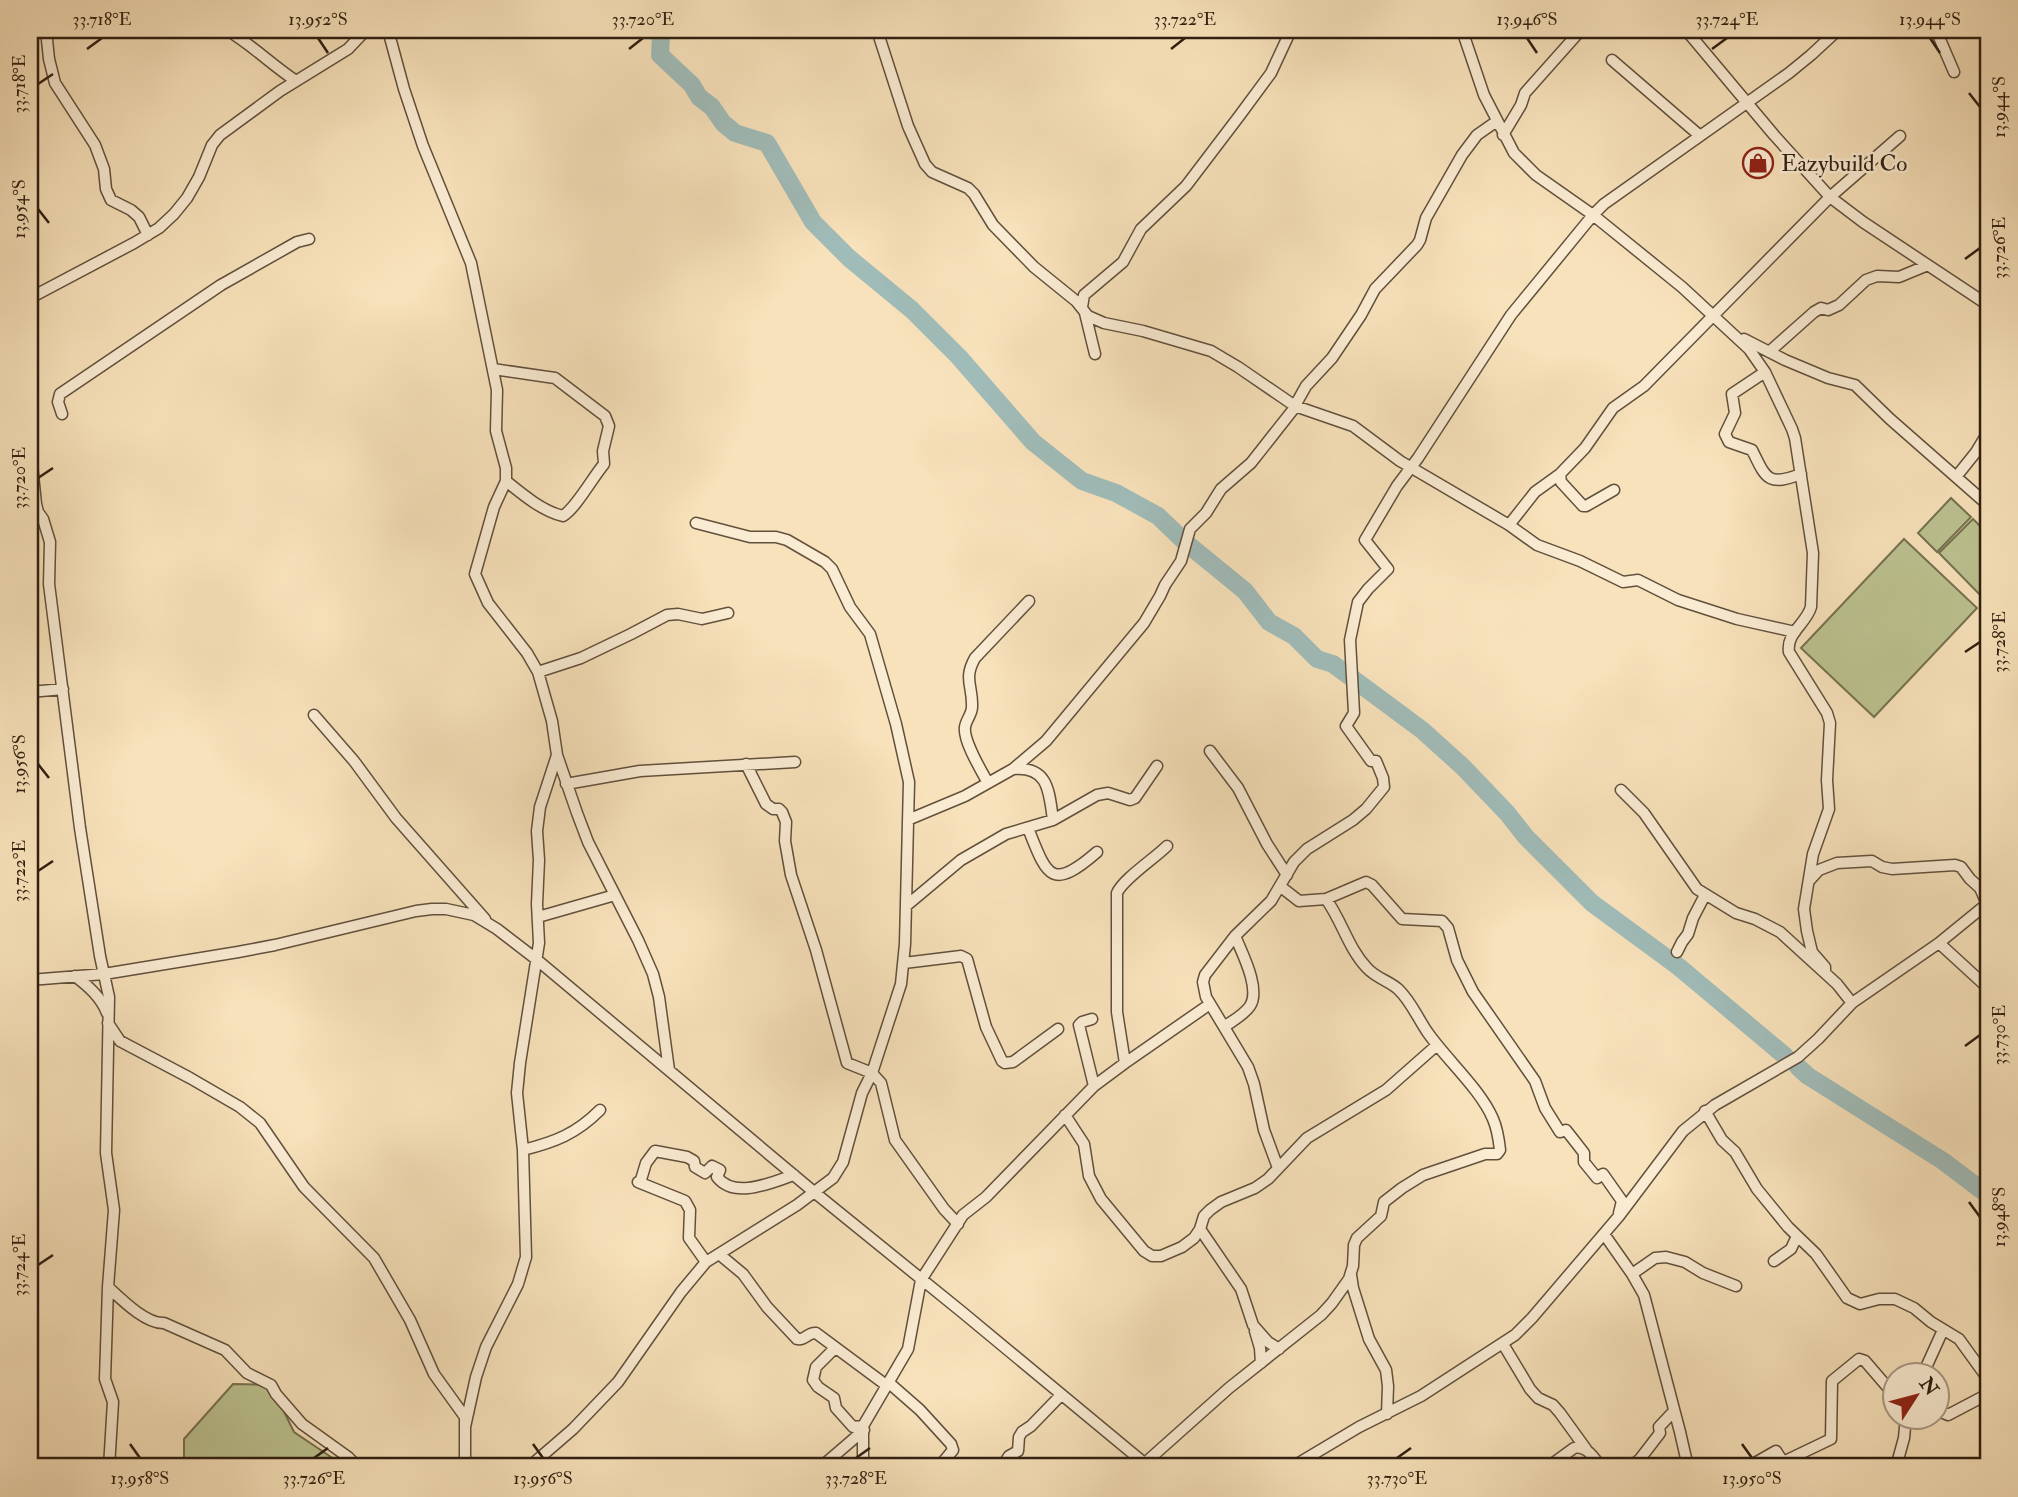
<svg xmlns="http://www.w3.org/2000/svg" width="2018" height="1497" font-family="'IM FELL Double Pica',serif">
  <style>
    .green { fill: #bcc391; stroke: #767151; stroke-width: 2 }
    .lines { fill: none; stroke-linecap: round; stroke-linejoin: round }
    .river { stroke: #a0bcb9; stroke-width: 18 }
    .minor-casing { stroke: #61503c; stroke-width: 13 }
    .minor { stroke: #faecd3; stroke-width: 10 }
    .ticks { fill: none; stroke: #2f1f11; stroke-width: 2.5 }
    .labels { text-anchor: middle; dominant-baseline: central; stroke-width: 5; stroke-linejoin: round; paint-order: stroke }
    .poi-label { font-size: 23px; fill: #2f1f11; stroke: #faecd3; text-anchor: start }
    .neatline { fill: none; stroke: #2f1f11; stroke-width: 2.5 }
    .ticks-label { font-size: 18px; text-anchor: middle; fill: #2f1f11 }
  </style>
  <rect width="100%" height="100%" fill="#f8e2bb"/>
  <filter id="stains"><feTurbulence type="fractalNoise" baseFrequency=".00286" numOctaves="4"/><feColorMatrix values="0 0 0 0 .2 0 0 0 0 .09 0 0 0 0 .02 0 0 0 .5 -.17"/></filter>
  <radialGradient id="worn" r=".72"><stop offset=".6" stop-color="#630" stop-opacity="0"/><stop offset="1" stop-color="#630" stop-opacity=".3"/></radialGradient>
  <path class="green" d="M1951 498 1971 517 1937 552 1918 533Z
    M1973 519 1988 534V603L1939 553Z
    M1904 539 1977 608 1874 717 1801 648Z
    M233 1384 271 1385 294 1432 334 1459 335 1467H184V1439Z"/>
  <g class="lines">
    <path class="river" d="M654 30 661 36 660 55 692 85 699 97 712 107 723 123 735 133 767 143 813 222 849 258 912 310 959 357 1033 442 1082 481 1116 493 1158 516 1185 542 1245 591 1269 622 1294 636 1317 659 1333 664 1422 730 1463 767 1507 813 1526 837 1592 903 1679 967 1785 1056
      M1798 1067 1808 1076 1943 1161 1988 1195"/>
    <g class="minor-casing">
      <path id="minor" d="M46 30 49 59 55 83 95 145 104 169 106 189 111 200 131 210 139 217 148 235
        M227 30C252 45 272 65 296 81
        M388 30 404 89 423 146 471 263 497 390 496 431 506 468V481L494 507 475 574 488 603 527 653 538 672 552 721 557 755 577 813 588 842 638 940 653 974 659 997 669 1070
        M877 30 908 126 925 164 932 172 968 188 974 194 993 225 1034 267 1076 301 1088 316 1104 323 1143 331 1211 351 1238 367 1295 406 1353 426 1400 461 1509 525 1537 545 1580 561 1623 582 1638 580 1678 600 1737 619 1795 632
        M1462 30 1484 95 1514 153 1536 175 1593 215 1682 287 1749 349 1765 372 1792 429 1795 438 1813 553 1811 607C1806 624 1786 633 1789 652L1827 713 1830 723 1827 780 1829 809 1813 854 1804 909 1807 931 1812 952 1825 967V972
        M1686 30 1774 135 1830 197 1863 222 1988 305
        M1936 30 1954 72
        M1612 60 1699 135
        M1503 135 1521 105 1525 93 1581 30
        M30 298 134 243 159 228 174 214 187 198 199 177 212 145 220 135 280 91 348 49 366 30
        M1082 307 1084 295 1123 262 1141 229 1186 186 1240 115 1271 73 1291 30
        M1085 313 1095 354
        M1744 339 1785 360 1828 378 1855 385 1890 419 1988 505
        M1769 352 1814 312 1821 308 1828 310 1839 305 1866 280 1877 276 1899 277 1928 265
        M493 369 555 378 605 416 609 426 603 451 604 464C593 477 576 508 563 516 542 511 522 494 506 481
        M1765 372 1732 394 1735 413 1725 434 1729 442 1752 450C1766 478 1767 487 1801 474
        M62 414 58 402 60 394 221 285 297 242 309 239
        M30 446 36 504 38 512 43 519 50 542 49 584 80 828 100 956 109 997 106 1153 114 1210 108 1287C122 1300 146 1324 164 1323L225 1350 247 1373 271 1385 276 1394 302 1424 348 1457 358 1467
        M1956 477 1976 452 1988 432
        M1614 490 1586 506H1583L1561 482 1560 474 1585 448 1613 408 1644 386 1830 197 1900 136
        M1509 525 1535 492 1560 474
        M538 672 581 658 631 634 667 615 678 614 702 619 728 613
        M30 692 63 689
        M314 715 354 761 396 818 485 919
        M1210 751 1238 788 1267 844 1287 875
        M746 764 766 804 773 809H779L782 812 786 822 785 841 791 875 816 950 847 1063 872 1073 881 1083 895 1140 944 1209 958 1224
        M1013 769C1049 766 1049 792 1053 820
        M988 783C981 770 963 741 965 727 966 720 972 714 972 707 973 686 963 679 975 658L1029 601
        M566 784 640 771 795 762
        M1621 790 1644 813 1697 889 1736 913 1755 919 1780 932 1837 984 1852 1003
        M910 819 965 796 1013 769 1046 741 1144 623 1160 596 1165 585 1181 561 1190 529 1206 513 1221 489 1251 463 1292 411 1306 386 1332 358 1361 315 1375 289 1417 245 1420 240 1426 218 1462 155 1477 135 1497 121
        M1028 828C1047 876 1051 892 1097 852
        M1809 881 1819 870 1837 863 1872 861 1882 867 1892 869 1955 865 1961 867 1970 879 1980 888 1987 904
        M1281 887 1299 901 1326 899 1366 882 1372 885 1402 919 1442 921 1448 928 1457 960 1473 992 1535 1081 1545 1108 1560 1132 1566 1130 1584 1153V1162L1597 1178 1603 1174 1622 1201 1619 1213
        M906 906 961 860 1006 834 1053 820 1097 795 1108 793 1130 800 1135 798 1157 766
        M538 917 615 895
        M1939 943 1988 988
        M1677 952 1682 942 1688 934 1693 918 1705 895
        M904 963 961 956 967 959 986 1027 1002 1061 1005 1063 1013 1062 1058 1029
        M75 976C88 986 101 997 107 1013
        M30 980 104 974 238 952 275 945 416 911 432 909H446L474 915 497 929 536 959 814 1192 962 1312 1149 1467
        M1092 1019 1082 1022 1079 1025 1094 1086
        M108 1023 120 1041 190 1078 240 1107 260 1123 304 1187 374 1258 410 1320 434 1374 465 1417V1425
        M1224 1027C1232 1021 1244 1015 1250 1006 1261 989 1242 953 1235 936
        M1125 1063 1117 1012V893C1123 879 1154 859 1167 846
        M1705 1111 1722 1140 1735 1152 1757 1189 1788 1227 1816 1254 1847 1298 1860 1304 1879 1299H1895L1914 1308 1931 1322 1959 1339 1988 1379
        M1065 1115 1084 1144 1089 1176 1101 1199 1144 1251 1152 1256H1161L1182 1247 1194 1238 1200 1229 1204 1216 1210 1210 1221 1202 1255 1188 1268 1179 1307 1138 1386 1090 1437 1045
        M523 1150C555 1142 576 1134 600 1110
        M1278 1168 1264 1130 1254 1084 1248 1067 1206 997 1203 982 1205 975 1235 936 1271 901 1294 862 1307 849 1353 820 1366 809 1384 787 1383 778 1376 761H1371L1346 726 1354 713 1350 640 1358 602 1368 589 1388 569 1365 540 1397 486 1418 458 1511 315 1593 215 1604 204 1789 73 1811 55 1838 30
        M638 1182 685 1201 690 1210 689 1238 706 1262
        M640 1183 646 1163 655 1151 687 1157 694 1161 695 1167 705 1173 712 1166 720 1170 717 1177C735 1200 772 1182 794 1175
        M1200 1229 1241 1289 1253 1325 1268 1342 1279 1349
        M1604 1234 1632 1274 1644 1295 1680 1432 1688 1467
        M719 1254 743 1274 767 1307 797 1339C805 1341 808 1332 816 1333L886 1385
        M1774 1261 1791 1249 1797 1236
        M1632 1274 1655 1258 1666 1257 1685 1262 1703 1273 1736 1286
        M1351 1275 1353 1288 1369 1339 1386 1370 1388 1386 1387 1414
        M108 1287 105 1379 113 1402 109 1467
        M1255 1331 1260 1348 1261 1363
        M1503 1344 1530 1389 1538 1398 1553 1405 1560 1413 1586 1449
        M835 1348 816 1367 813 1380 818 1387 834 1398 836 1408 853 1427 863 1426
        M1923 1374 1943 1330
        M888 1382 920 1410 951 1444 953 1450 939 1467
        M1938 1413 1939 1411 1948 1415 1988 1394
        M1924 1416H1933
        M1145 1463 1229 1388 1321 1315 1332 1303 1349 1279 1353 1266 1354 1245 1357 1238 1381 1216 1384 1202 1402 1188 1423 1175 1485 1154H1497L1500 1150C1499 1141 1497 1128 1493 1119 1481 1090 1447 1060 1428 1033 1418 1019 1411 1001 1398 989 1389 981 1376 978 1367 968 1348 948 1342 921 1326 899
        M465 1467V1427L476 1377 486 1347 518 1284 526 1257 523 1150 517 1093 520 1063 539 943 537 904 539 860 537 831 540 807 557 755
        M529 1467 573 1429 618 1382 681 1292 706 1262 797 1205 833 1178 843 1162 862 1093 872 1073 901 984 905 944 909 782 896 724 870 634 850 607 832 569 825 562 787 540 776 537H750L696 523
        M731 1467 740 1464 753 1467
        M821 1467 864 1430
        M865 1467 863 1457V1426L908 1349 921 1280 963 1215 986 1197 1094 1086 1125 1063 1210 1004
        M1002 1467 1009 1456 1018 1451 1019 1437 1022 1432 1031 1426 1061 1395
        M1292 1467 1359 1427 1421 1396 1515 1335 1532 1318 1619 1216 1683 1131 1715 1105 1798 1057 1818 1039 1852 1003 1939 943 1988 903
        M1548 1467 1574 1448C1587 1445 1594 1458 1601 1467
        M1630 1467 1640 1459 1660 1433 1659 1427 1674 1411
        M1748 1467 1776 1451 1783 1462 1831 1439 1832 1381 1859 1359 1865 1361 1896 1397
        M1896 1467 1904 1438 1906 1416
        M1986 1467 1988 1461"/>
    </g>
    <use href="#minor" class="minor"/>
  </g>
  <path class="ticks" d="M318 38 328 53M1527 38 1537 53M1930 38 1940 53M87 49 102 38M629 49 643 38M1171 49 1185 38M1712 49 1727 38M38 84 53 74M1969 93 1980 107M38 209 49 223M1965 259 1980 248M38 478 53 468M1965 652 1980 642M38 764 49 778M38 871 53 861M1965 1046 1980 1035M1969 1202 1980 1217M38 1265 53 1255M130 1444 140 1458M533 1444 543 1458M1742 1444 1752 1458M314 1458 328 1448M856 1458 870 1448M1397 1458 1411 1448"/>
  <defs>
    <g id="shop-ring" transform="scale(1.575)"><circle r="9.5" fill="#faecd3" stroke="#8f2418" stroke-width="1.5"/><path d="M-5-2.5h2.3a2.7 3.5 0 0 1 5.4 0H5L5.5 6h-11ZM-1.5-2.5h3a1.5 2.3 0 0 0-3 0Z" fill="#8f2418"/></g>
  </defs>
  <g fill-rule="evenodd">
    <use href="#shop-ring" x="1758" y="163"/>
  </g>
  <g class="labels">
    <g class="poi-label">
      <text x="1781" y="163">Eazybuild Co</text>
    </g>
  </g>
  <rect width="2018" height="1497" fill="none" stroke="#f8e2bb" stroke-width="77"/>
  <g transform="translate(1916 1396) rotate(54)"><circle r="33" fill="#faecd3" stroke="#a99a85" stroke-width="2"/>
  <path d="M0-5L12 26L0 18L-12 26Z" fill="#8f2418"/>
  <text y="-10" font-size="19" font-weight="bold" text-anchor="middle" fill="#2f1f11">N</text>
  </g>
  <rect x="38" y="38" width="1942" height="1420" class="neatline"/>
  <g class="ticks-label">
    <text x="102" y="25">33.718°E</text>
    <text x="318" y="25">13.952°S</text>
    <text x="643" y="25">33.720°E</text>
    <text x="1185" y="25">33.722°E</text>
    <text x="1527" y="25">13.946°S</text>
    <text x="1727" y="25">33.724°E</text>
    <text x="1930" y="25">13.944°S</text>
    <text transform="translate(19 84) rotate(-90)" y="6">33.718°E</text>
    <text transform="translate(1999 107) rotate(-90)" y="6">13.944°S</text>
    <text transform="translate(19 209) rotate(-90)" y="6">13.954°S</text>
    <text transform="translate(1999 248) rotate(-90)" y="6">33.726°E</text>
    <text transform="translate(19 478) rotate(-90)" y="6">33.720°E</text>
    <text transform="translate(1999 642) rotate(-90)" y="6">33.728°E</text>
    <text transform="translate(19 764) rotate(-90)" y="6">13.956°S</text>
    <text transform="translate(19 871) rotate(-90)" y="6">33.722°E</text>
    <text transform="translate(1999 1035) rotate(-90)" y="6">33.730°E</text>
    <text transform="translate(1999 1217) rotate(-90)" y="6">13.948°S</text>
    <text transform="translate(19 1265) rotate(-90)" y="6">33.724°E</text>
    <text x="140" y="1484">13.958°S</text>
    <text x="314" y="1484">33.726°E</text>
    <text x="543" y="1484">13.956°S</text>
    <text x="856" y="1484">33.728°E</text>
    <text x="1397" y="1484">33.730°E</text>
    <text x="1752" y="1484">13.950°S</text>
  </g>
  <rect width="100%" height="100%" filter="url(#stains)"/>
  <rect width="100%" height="100%" fill="url(#worn)"/>
</svg>
